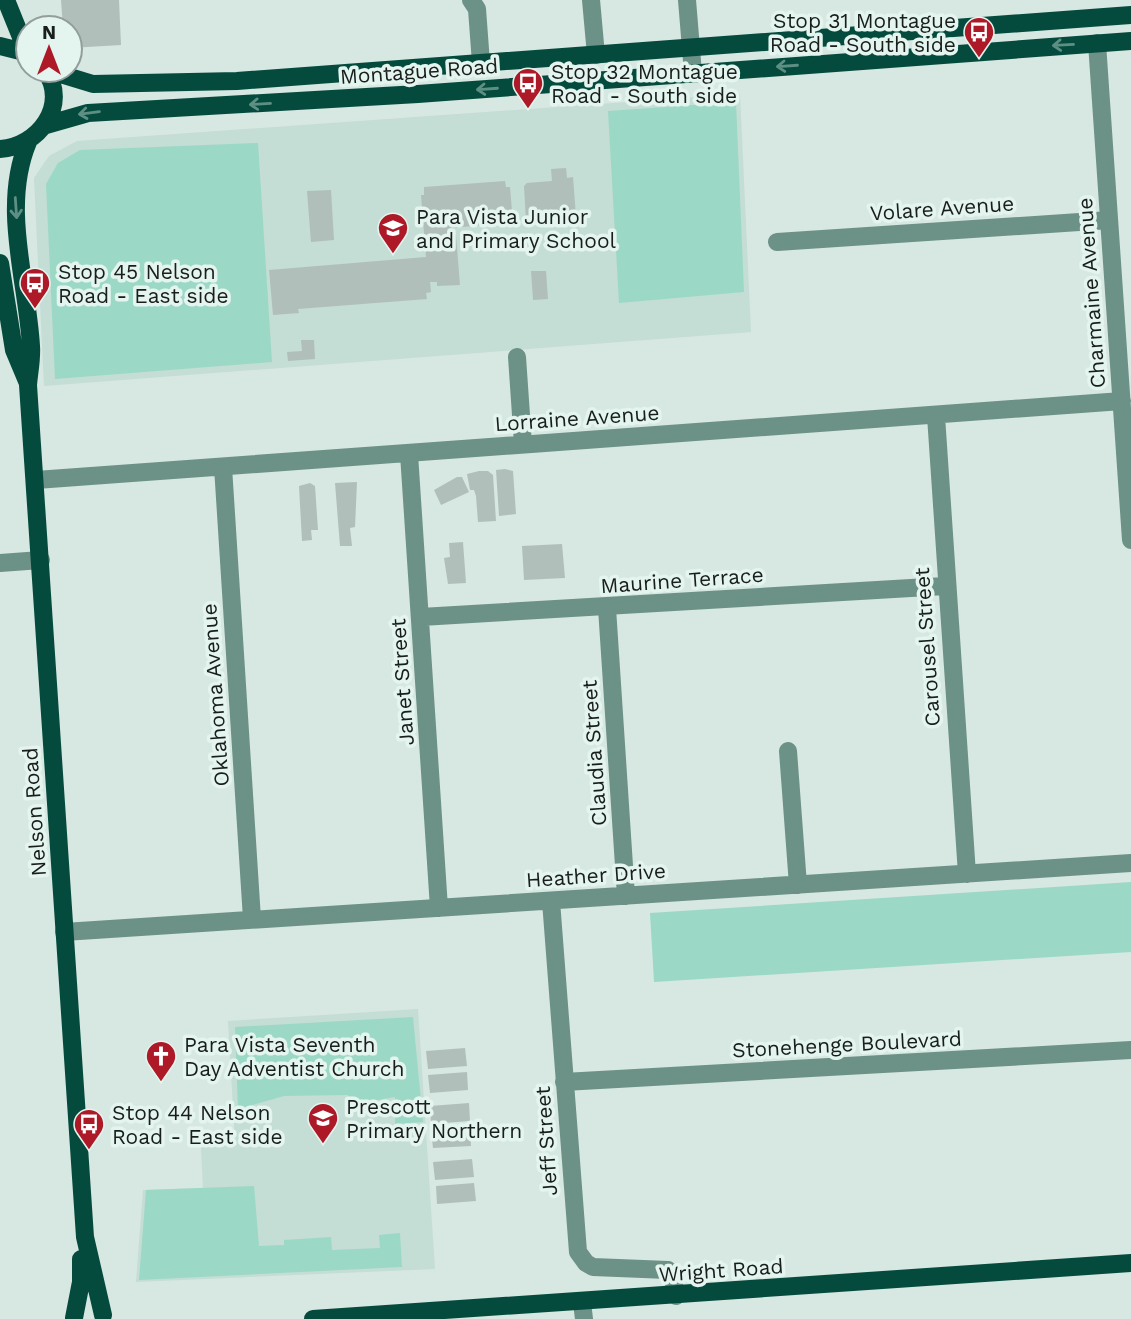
<svg xmlns="http://www.w3.org/2000/svg" width="1131" height="1319" font-family="'Work Sans',sans-serif">
  <style>
    .built { fill: #c4ddd5 }
    .green { fill: #9cd8c6 }
    .building { fill: #b0bfba }
    .lines { fill: none; stroke-linecap: round; stroke-linejoin: round }
    .minor { stroke: #6c9186; stroke-width: 18 }
    .major { stroke: #054b3d; stroke-width: 18 }
    .oneway { stroke: #5e8f84 }
    .labels { text-anchor: middle; dominant-baseline: central; stroke-width: 7; stroke-linejoin: round; paint-order: stroke }
    .poi-label { font-size: 21px; fill: #181e1c; stroke: #e4f4ef; text-anchor: start }
    .street-label { font-size: 21px; fill: #181e1c; stroke: #e4f4ef }
  </style>
  <rect width="100%" height="100%" fill="#d7e7e1"/>
  <path class="built" d="M740 94 751 332 44 386 34 178 49 156 77 141Z
    M418 1009 435 1269 136 1282 143 1190 203 1188 201 1147 235 1143 228 1021Z"/>
  <path class="green" d="M736 102 744 292 619 303 608 111Z
    M258 143 272 362 55 379 46 184 58 163 80 150Z
    M1131 882V952L654 982 650 913Z
    M413 1017 423 1122 395 1124V1097L350 1105 348 1095 284 1096 238 1109 235 1027Z
    M254 1186 259 1246 284 1245V1240L331 1237 332 1250 380 1248 379 1235 400 1233 402 1267 139 1280 146 1190Z"/>
  <path class="building" d="M61 0H119L121 45 70 48V28H63Z
    M566 168 567 178 573 177 576 217 526 221 524 186 527 183 552 181 551 169Z
    M505 181 506 187H510L513 223 449 228 450 236 456 235 460 285 437 286V282H430L431 292 426 293 427 299 298 309 299 313 273 315 269 270 426 257 421 195H424V187Z
    M331 190 334 240 311 242 307 191Z
    M531 271H546L548 299 533 300Z
    M301 340H314L315 359 288 361 287 352 302 351Z
    M505 469 513 471 516 514 499 516 496 470Z
    M479 471H488L493 475 496 521 478 522 476 496 474 490H470L467 474Z
    M457 477H462L469 492 441 505 434 490Z
    M357 482 355 527 350 528 352 546H340L335 483Z
    M310 483 315 486 318 530H311L312 540 302 541 299 486Z
    M463 542 466 583 448 584 444 558 450 557 449 543Z
    M562 544 565 578 524 580 522 546Z
    M465 1048 467 1066 428 1069 426 1051Z
    M467 1072 468 1090 430 1093 428 1075Z
    M469 1103 470 1121 431 1124 430 1106Z
    M470 1127 471 1146 433 1148 431 1130Z
    M472 1159 474 1177 435 1180 433 1162Z
    M474 1183 476 1201 437 1204 436 1186Z"/>
  <g class="lines">
    <path class="minor" d="M471 0 477 9 481 63
      M591 0 596 55
      M687 0 693 73
      M1097 43 1131 540
      M777 242 1109 220
      M517 357 523 444
      M936 416 967 874
      M409 454 439 908
      M223 467 252 919
      M36 480 1122 401
      M0 563 41 560
      M607 608 626 896
      M421 617 945 586
      M788 751 798 885
      M551 901 578 1252 586 1263 593 1267 668 1270 673 1278 676 1296
      M64 932 1131 863
      M564 1082 1131 1050
      M582 1302 584 1319"/>
    <path class="major" d="M6 0 27 52
      M0 46 28 53
      M47 70 93 84 237 81 1131 15
      M46 125 88 113 418 94 1131 41
      M28 142C1 207 27 279 31 346 32 359 29 372 28 385L85 1237 103 1315
      M0 149C38 147 70 105 45 70
      M0 263 14 350 27 381
      M74 1318 81 1282V1259
      M313 1319 1131 1263"/>
  </g>
  <defs><path id="oneway-shaft" d="M-6 0H5M1.5-3L5.5 0L1.5 3" fill="none" stroke-width="1.6" stroke-linecap="round" stroke-linejoin="round" transform="scale(1.75)"/></defs>
  <g class="oneway">
    <use href="#oneway-shaft" transform="translate(1063 45) rotate(177)"/>
    <use href="#oneway-shaft" transform="translate(787 66) rotate(176)"/>
    <use href="#oneway-shaft" transform="translate(487 89) rotate(176)"/>
    <use href="#oneway-shaft" transform="translate(260 104) rotate(177)"/>
    <use href="#oneway-shaft" transform="translate(89 113) rotate(173)"/>
    <use href="#oneway-shaft" transform="translate(16 208) rotate(86)"/>
  </g>
  <defs>
    <g id="bus-pin" transform="scale(1.575)"><path d="M0 17L-7.5 6A9.5 9.5 0 1 1 7.5 6Z" fill="#ad1927" stroke="#e4f4ef"/><path d="M-5-6H5V4H4V6H2V4H-2V6H-4V4H-5ZM-3.5-4V0h7V-4ZM-3.5 1.2v1.5H-2V1.2ZM2 1.2v1.5H3.5V1.2Z" fill="#fff"/></g>
    <g id="school-pin" transform="scale(1.575)"><path d="M0 17L-7.5 6A9.5 9.5 0 1 1 7.5 6Z" fill="#ad1927" stroke="#e4f4ef"/><path d="M0-5L7-2L0 1L-7-2ZM-4 1L0 2.5L4 1V4Q0 6-4 4Z" fill="#fff"/></g>
    <g id="church-pin" transform="scale(1.575)"><path d="M0 17L-7.5 6A9.5 9.5 0 1 1 7.5 6Z" fill="#ad1927" stroke="#e4f4ef"/><path d="M-1.2-6h2.4v3.5h3.3v2.4h-3.3V6h-2.4V-.1h-3.3v-2.4h3.3Z" fill="#fff"/></g>
  </defs>
  <g fill-rule="evenodd">
    <use href="#bus-pin" x="979" y="32"/>
    <use href="#bus-pin" x="528" y="83"/>
    <use href="#school-pin" x="393" y="228"/>
    <use href="#bus-pin" x="35" y="283"/>
    <use href="#church-pin" x="161" y="1056"/>
    <use href="#school-pin" x="323" y="1118"/>
    <use href="#bus-pin" x="89" y="1124"/>
  </g>
  <g class="labels">
    <g class="poi-label">
      <text x="956" y="20" text-anchor="end">Stop 31 Montague<tspan x="956" dy="24">Road - South side</tspan></text>
      <text x="551" y="71">Stop 32 Montague<tspan x="551" dy="24">Road - South side</tspan></text>
      <text x="416" y="216">Para Vista Junior<tspan x="416" dy="24">and Primary School</tspan></text>
      <text x="58" y="271">Stop 45 Nelson<tspan x="58" dy="24">Road - East side</tspan></text>
      <text x="184" y="1044">Para Vista Seventh<tspan x="184" dy="24">Day Adventist Church</tspan></text>
      <text x="346" y="1106">Prescott<tspan x="346" dy="24">Primary Northern</tspan></text>
      <text x="112" y="1112">Stop 44 Nelson<tspan x="112" dy="24">Road - East side</tspan></text>
    </g>
    <g class="street-label">
      <text transform="translate(419 71) rotate(-4)">Montague Road</text>
      <text transform="translate(942 208) rotate(-4)">Volare Avenue</text>
      <text transform="translate(1091 293) rotate(-94)">Charmaine Avenue</text>
      <text transform="translate(577 418) rotate(-4)">Lorraine Avenue</text>
      <text transform="translate(682 580) rotate(-4)">Maurine Terrace</text>
      <text transform="translate(927 647) rotate(-94)">Carousel Street</text>
      <text transform="translate(402 682) rotate(-94)">Janet Street</text>
      <text transform="translate(215 695) rotate(-94)">Oklahoma Avenue</text>
      <text transform="translate(594 753) rotate(-94)">Claudia Street</text>
      <text transform="translate(34 812) rotate(-94)">Nelson Road</text>
      <text transform="translate(596 875) rotate(-4)">Heather Drive</text>
      <text transform="translate(847 1044) rotate(-3)">Stonehenge Boulevard</text>
      <text transform="translate(546 1141) rotate(-94)">Jeff Street</text>
      <text transform="translate(721 1270) rotate(-4)">Wright Road</text>
    </g>
  </g>
  <g transform="translate(49 49)"><circle r="33" fill="#e4f4ef" stroke="#929e9b" stroke-width="2"/>
  <path d="M0-5L12 26L0 18L-12 26Z" fill="#ad1927"/>
  <text y="-10" font-size="19" font-weight="bold" text-anchor="middle" fill="#181e1c">N</text>
  </g>
</svg>
